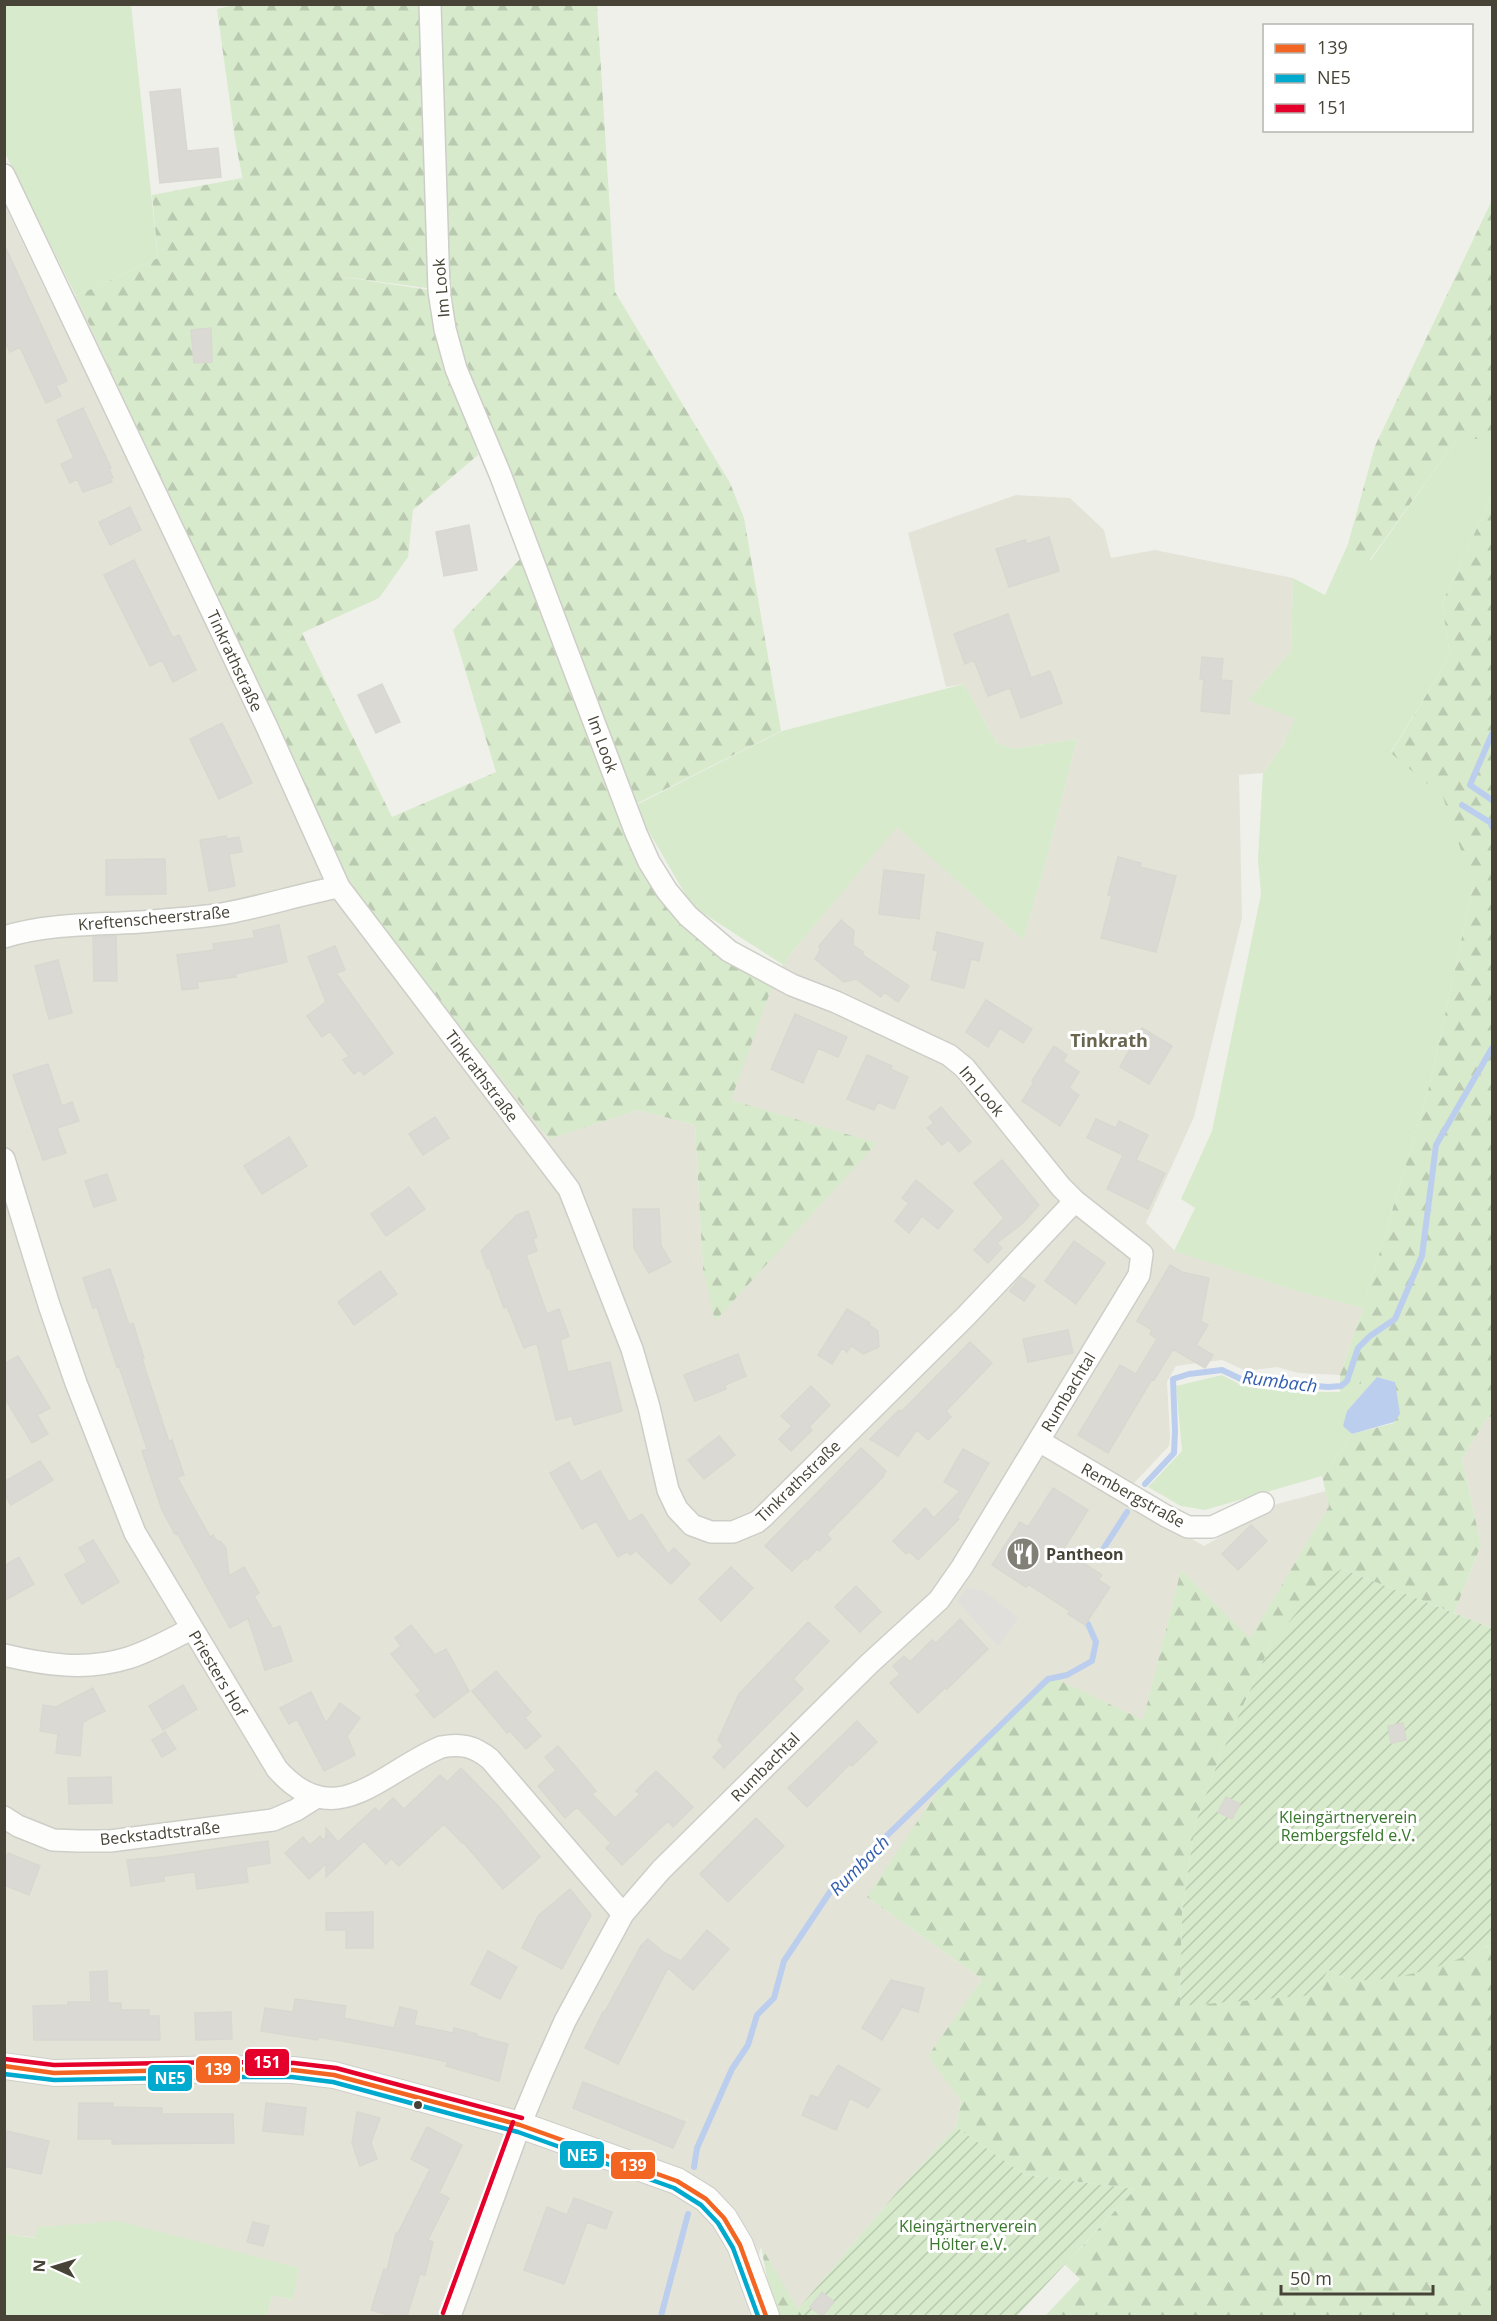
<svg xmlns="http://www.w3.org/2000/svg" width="1497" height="2321" font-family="'Open Sans',sans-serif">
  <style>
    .residential { fill: #e4e3d8 }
    .grass { fill: #d7eacc }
    .forest { fill: url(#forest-firs) }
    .garden { fill: url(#garden-furrows) }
    .parking { fill: #e0dfdb }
    .water { fill: #bcceed }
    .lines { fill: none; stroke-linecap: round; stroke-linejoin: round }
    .stream { stroke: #bcceed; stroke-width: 6 }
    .building { fill: #dad9d3; stroke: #d8d8d1; stroke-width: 1.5 }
    .minor-casing { stroke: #cecec8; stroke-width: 24 }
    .tertiary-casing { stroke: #cecec8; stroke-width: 28 }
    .minor { stroke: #fdfdfc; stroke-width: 21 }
    .tertiary { stroke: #fdfdfc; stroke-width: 26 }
    .bus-1-casing { stroke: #fff; stroke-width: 9 }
    .bus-2-casing { stroke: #fff; stroke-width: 9 }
    .bus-3-casing { stroke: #fff; stroke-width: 9 }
    .bus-1 { stroke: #f26522; stroke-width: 4.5 }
    .bus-2 { stroke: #00a9ce; stroke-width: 4.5 }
    .bus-3 { stroke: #e4002b; stroke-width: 4.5 }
    .bus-dot { fill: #474437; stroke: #fff; stroke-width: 2 }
    .labels { text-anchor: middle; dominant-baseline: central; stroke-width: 6; stroke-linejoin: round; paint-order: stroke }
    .street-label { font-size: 16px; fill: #474437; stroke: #fff }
    .poi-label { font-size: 16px; font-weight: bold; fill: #474437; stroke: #fff; text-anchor: start }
    .park-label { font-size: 16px; fill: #36772b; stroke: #fff }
    .neighbourhood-label { font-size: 18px; font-weight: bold; fill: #69654e; stroke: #fff }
    .water-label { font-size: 18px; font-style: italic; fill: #335eb0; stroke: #fff }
    .line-badge { stroke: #fff; stroke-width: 2 }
    .badge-label { font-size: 16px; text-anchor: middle; font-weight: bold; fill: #fff }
  </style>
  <defs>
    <pattern id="forest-firs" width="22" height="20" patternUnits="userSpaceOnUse" patternTransform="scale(1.5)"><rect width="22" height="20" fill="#d7eacc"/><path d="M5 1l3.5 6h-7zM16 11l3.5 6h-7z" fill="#bacab0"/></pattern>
    <pattern id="garden-furrows" width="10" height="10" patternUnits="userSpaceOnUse" patternTransform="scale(1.5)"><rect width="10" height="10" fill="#d7eacc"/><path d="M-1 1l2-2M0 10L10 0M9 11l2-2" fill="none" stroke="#bacab0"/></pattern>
  </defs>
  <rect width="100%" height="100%" fill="#f0f0eb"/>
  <path class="residential" d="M4 204 53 306 76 296 269 707 548 1139 638 1110 695 1125 703 1269 876 1143 730 1100 774 981 787 958 897 826 1023 940 1045 865 1077 739 1013 749 996 742 964 684 946 687 908 533 1016 495 1070 498 1104 530 1111 558 1155 550 1293 578 1291 651 1248 700 1296 719 1283 745 1263 773 1239 775 1242 918 1194 1117 1146 1223 1175 1251 1295 1290 1363 1308 1340 1375 1298 1373 1277 1367 1246 1371 1222 1360 1176 1366 1167 1382 1170 1436 1169 1446 1120 1498 1204 1546 1277 1504 1326 1491 1329 1506 1250 1639 1181 1570 1143 1721 867 1897 982 1979 929 2056 961 2101 956 2127 903 2185 798 2309 761 2247 747 2293 750 2316H267L272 2295 292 2300 299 2268 5 2234Z
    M1492 1416V1628L1454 1613 1481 1545 1462 1459 1487 1418Z"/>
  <path class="grass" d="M5 5H131L158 258 76 296 5 153Z
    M1457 439H1492V496L1442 603 1450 656 1391 752 1444 797 1473 886 1430 1084 1363 1308 1297 1291 1174 1251 1195 1208 1181 1199 1212 1131 1261 894 1258 859 1263 773 1283 745 1295 719 1248 700 1291 651 1293 578 1325 595 1348 544 1370 561Z
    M964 684 996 742 1013 749 1077 739 1045 865 1023 940 897 827 787 958 785 966 692 906 634 806 782 731Z
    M1222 1375 1243 1386 1275 1383 1297 1392H1340L1377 1377 1347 1411 1344 1426 1352 1434 1322 1476 1205 1510 1181 1506 1148 1487 1182 1451 1176 1386Z
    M118 2221 299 2268 293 2300 272 2295 267 2316H5V2234L35 2238 38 2227Z"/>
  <path class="forest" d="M238 4 597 5 615 292 730 483 744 518 781 731 634 805 457 363 441 290 330 275 436 291 453 370 478 455 413 510 408 557 379 598 302 633 392 817 496 772 453 630 522 557 664 897 774 981 731 1100 877 1143 715 1321 703 1269 695 1125 638 1110 549 1139 362 902 339 860 76 296 158 258 152 195 242 178 243 181 235 139 217 9Z
    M1492 200V439H1457L1369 561 1348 544 1375 446Z
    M1492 496V1416L1487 1418 1462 1459 1481 1545 1454 1613 1342 1569 1271 1644 1219 1759 1195 1825 1182 1913 1180 2005 1328 1970 1343 1977 1486 1947 1492 1943V2316H1045L1080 2279 1065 2265 1135 2189 1025 2175 956 2127 961 2101 928 2056 982 1979 867 1897 946 1779 1050 1676 1143 1720 1181 1570 1250 1638 1329 1506 1322 1476 1352 1434 1394 1423 1395 1382 1377 1377 1340 1392V1375L1363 1308 1430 1084 1473 886 1443 797 1391 753 1450 656 1442 603Z
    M761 2246 798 2309 804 2316H779L767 2278Z"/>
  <path class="garden" d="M1342 1569 1492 1628V1943C1459 1962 1398 1982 1359 1980 1347 1979 1338 1975 1328 1970L1314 1995 1180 2006 1182 1913 1195 1825 1219 1759 1271 1644 1322 1581Z
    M956 2127 1025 2175 1135 2189 1017 2316H804L798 2309 903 2185Z"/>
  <path class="parking" d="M967 1588 984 1591 1018 1618 998 1646 957 1601Z"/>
  <path class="water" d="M1377 1377 1395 1382 1400 1414 1394 1422 1352 1434 1343 1426 1347 1411Z"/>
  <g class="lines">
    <path class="stream" d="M1492 734 1470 785 1492 800
      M1462 805 1491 823 1492 827
      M1145 1484 1174 1453 1175 1431 1173 1379 1189 1374 1222 1370 1243 1380 1275 1379 1294 1384 1328 1387 1341 1386 1347 1381 1358 1348 1370 1336 1395 1319 1422 1256 1436 1145 1492 1048
      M1100 1554 1127 1512
      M694 2167 697 2148 732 2069 748 2045 757 2015 774 1998 784 1961 832 1889 1048 1679 1067 1675 1092 1661 1096 1642 1088 1624
      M661 2316 688 2214"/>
  </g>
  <path class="building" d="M180 89 187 151 218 148 221 177 160 183 150 92Z
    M4 244 67 381 56 386 61 396 46 403 20 347 10 352 4 341Z
    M211 328 212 362 194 363 191 330Z
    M83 408 111 468 109 469 113 478 110 479 112 482 83 492 77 479 70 483 61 464 74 458 57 420Z
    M130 507 141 530 110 545 99 522Z
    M469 525 477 570 444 576 436 532Z
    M1049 537 1059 571 1009 587 996 549 1025 540 1027 544Z
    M134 560 173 638 179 635 196 670 173 682 162 660 150 666 104 575Z
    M1008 614 1031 678 1050 671 1062 703 1021 718 1010 688 988 696 974 660 965 664 954 634Z
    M1202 657 1223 659 1221 680 1232 681 1229 714 1201 711 1204 679H1200Z
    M382 684 400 722 376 733 358 695Z
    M222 723 252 783 219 799 190 739Z
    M226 836 227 839 239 837 242 852 229 854 235 886 209 891 200 840Z
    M1118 857 1141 863 1140 867 1176 876 1156 952 1101 938 1112 896 1108 895Z
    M151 859H165L166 894 106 895V860Z
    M884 870 924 875 919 919 879 914Z
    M841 920 854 931 853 945 863 952V955L909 986 898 1002 884 992 881 997 856 979 844 982 815 959 820 950 819 946Z
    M279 925 287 962 235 974 236 977 197 982 198 988 182 990 177 955 214 950 213 944 255 938 253 931Z
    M937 932 983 943 979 961 971 959 964 988 931 980 938 951 933 950Z
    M116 936 117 981H94L93 937Z
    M335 946 345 970 336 973 393 1053 364 1075 360 1070 354 1074 343 1060 349 1056 330 1031 322 1037 307 1016 326 1002 308 957Z
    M58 960 72 1013 49 1019 35 966Z
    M986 1000 1032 1029 1023 1043 1000 1028 988 1047 966 1032Z
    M795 1014 847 1037 838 1057 818 1048 803 1083 771 1069Z
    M1142 1028 1172 1046 1149 1084 1120 1067Z
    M1054 1046 1067 1055 1063 1061 1079 1072 1069 1088 1079 1095 1060 1126 1022 1101 1034 1082 1032 1081Z
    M867 1055 892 1066 891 1069 908 1077 894 1109 878 1102 874 1110 847 1099Z
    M48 1064 62 1106 72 1102 79 1121 57 1128 66 1153 43 1160 13 1075Z
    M941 1107 971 1142 959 1152 949 1140 942 1145 927 1128 934 1123 929 1117Z
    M435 1117 449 1138 423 1155 409 1134Z
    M1096 1119 1116 1128 1119 1121 1148 1135 1136 1160 1165 1173 1148 1209 1107 1189 1123 1155 1087 1138Z
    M289 1137 307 1166 262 1194 244 1166Z
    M1002 1160 1039 1205 1023 1223 997 1243 1002 1248 988 1263 974 1250 1004 1218 974 1183Z
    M107 1174 116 1200 94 1207 85 1181Z
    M916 1180 953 1211 938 1229 922 1216 909 1233 895 1221 909 1203 902 1198Z
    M409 1187 425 1209 386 1236 371 1214Z
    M633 1209H659L661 1246 671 1262 649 1273 634 1248Z
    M528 1211 537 1237 533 1239 537 1251 526 1255 547 1314 559 1309 569 1336 560 1340 568 1372 610 1362 622 1411 574 1425 572 1416 556 1420 537 1343 524 1348 507 1307 504 1308 489 1267 487 1268 481 1251 517 1215Z
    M1074 1241 1105 1263 1076 1304 1045 1281Z
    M1170 1265 1182 1272 1209 1278 1201 1321 1208 1325 1196 1345 1213 1355 1205 1368 1173 1349 1154 1380 1152 1379 1108 1453 1078 1435 1120 1365 1136 1374 1157 1339 1150 1334 1152 1330 1137 1321Z
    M110 1269 129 1325 133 1323 144 1358 142 1359 169 1442 172 1440 184 1475 177 1477 210 1537 213 1535 216 1540 221 1542 226 1548 229 1576 244 1567 259 1593 254 1596 273 1629 280 1626 292 1661 265 1670 248 1618 230 1628 177 1533 175 1534 162 1510 142 1451 147 1449 119 1366 117 1367 97 1307 93 1308 83 1278Z
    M380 1271 397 1294 354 1325 338 1302Z
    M1021 1277 1035 1286 1024 1301 1010 1291Z
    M847 1309 870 1323 869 1325 878 1331 879 1347 863 1354 851 1346 847 1352 842 1348 832 1364 818 1355Z
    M1068 1330 1073 1353 1028 1362 1023 1339Z
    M970 1342 992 1363 946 1411 951 1417 928 1440 917 1430 898 1456 870 1439 899 1410 901 1412Z
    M738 1354 746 1376 725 1385 726 1389 695 1401 684 1375Z
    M18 1356 50 1408 37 1415 48 1434 32 1443 4 1397V1364Z
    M811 1386 830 1405 809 1427 812 1430 791 1451 779 1439 792 1426 781 1416Z
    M719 1436 735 1455 704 1479 688 1460Z
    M861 1448 886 1471 883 1475 884 1476 827 1534 831 1539 819 1551 817 1549 807 1560 805 1558 792 1571 765 1546Z
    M963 1449 989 1463 957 1518 959 1519 918 1560 909 1551 906 1554 893 1541 925 1508 934 1518 960 1491 944 1482Z
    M40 1461 53 1480 11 1505 4 1494V1482Z
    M569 1462 581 1482 600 1471 629 1522 642 1514 668 1554 674 1548 690 1564 671 1584 636 1551 630 1555 628 1551 618 1557 596 1521 582 1529 550 1473Z
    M1053 1488 1088 1510 1063 1550 1102 1575 1098 1580 1110 1587 1085 1625 1068 1614 1070 1611 1028 1584 1026 1587 992 1565 1020 1522 1028 1527Z
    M1251 1525 1267 1541 1238 1570 1222 1554Z
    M93 1540 119 1582 82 1604 65 1575 87 1562 79 1548Z
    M19 1557 34 1584 4 1601V1566Z
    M731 1567 753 1588 721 1621 699 1599Z
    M856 1586 881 1612 860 1632 835 1607Z
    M960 1619 988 1649 947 1689 945 1688 918 1713 890 1683 900 1674 893 1666 904 1656 910 1662 932 1640 936 1643Z
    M808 1622 829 1641 793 1679 803 1689 724 1768 713 1757 723 1746 718 1740 739 1694Z
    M411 1625 435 1655 446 1649 469 1691 434 1718 416 1695 421 1691 391 1654 401 1646 395 1638Z
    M496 1671 531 1712 525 1718 541 1736 526 1749 510 1731 507 1733 472 1691Z
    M183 1685 197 1709 163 1730 149 1706Z
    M93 1688 105 1711 83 1722 80 1756 56 1753 58 1734 40 1731 43 1705 56 1707Z
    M311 1692 326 1723 340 1703 360 1718 347 1736 355 1755 324 1771 297 1719 289 1724 280 1708Z
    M857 1721 877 1742 852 1766 850 1764 807 1807 788 1788Z
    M1403 1723 1406 1740 1391 1743 1388 1726Z
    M165 1732 176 1749 162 1757 152 1740Z
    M558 1746 596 1791 592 1794 615 1818 640 1794 636 1791 656 1771 693 1807 673 1827 668 1821 622 1865 606 1848 611 1843 577 1807 565 1818 538 1786 556 1770 545 1757Z
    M461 1768 499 1807 540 1857 503 1889 463 1842 462 1843 444 1824 399 1866 391 1858 386 1864 364 1841 326 1877V1864L309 1879 285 1853 303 1837 310 1845 320 1836 323 1840 326 1837V1828L338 1842 375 1808 379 1812 393 1798 404 1809 440 1775 447 1782Z
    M111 1777 112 1803 69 1804 68 1778Z
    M1226 1797 1240 1804 1232 1819 1218 1812Z
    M756 1818 784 1846 728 1902 700 1874Z
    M268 1841 270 1863 246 1867 248 1882 197 1889 195 1872 164 1876V1881L131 1886 127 1860 161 1857Z
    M8 1853 40 1866 29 1895 4 1885V1863Z
    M570 1889 591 1915 562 1969 522 1948 538 1916Z
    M373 1912V1948H346V1930H326V1913Z
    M707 1930 729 1949 693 1990 668 1968 618 2064 585 2048 603 2012 604 2013 641 1946 648 1939 663 1952 681 1961Z
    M488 1951 517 1967 500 1999 471 1984Z
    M107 1971 108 2003H121V2010H149V2016H159L160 2040H34L33 2006 68 2005V2002H91L90 1972Z
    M891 1980 924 1988 918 2012 902 2007 882 2040 862 2028Z
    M295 1999 346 2006 344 2018 394 2028 400 2007 417 2011 414 2025 453 2033 454 2028 477 2034 476 2036 508 2044 499 2081 446 2066 448 2062 398 2051 319 2037 318 2040 261 2031 265 2008 293 2012Z
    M231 2012 232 2039 196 2040 195 2013Z
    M838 2065 880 2089 868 2108 850 2098 836 2130 802 2115 811 2095 818 2098Z
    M583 2082 685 2122 673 2148 573 2108Z
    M79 2103H113V2107L162 2108V2114H233L234 2143 112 2144V2139H78Z
    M266 2103 306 2108 303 2135 263 2131Z
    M357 2112 380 2118 371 2143 377 2159 360 2166 352 2143Z
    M427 2127 462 2145 439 2193 449 2198 428 2240 433 2242 425 2275 420 2274 407 2316H392L371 2310 384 2269 387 2270 396 2233H398L430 2169 411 2159Z
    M7 2131 49 2141 41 2174 4 2166Z
    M574 2198 612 2212 606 2229 587 2222 564 2284 524 2270 547 2207 567 2215Z
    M253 2222 269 2226 263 2246 247 2242Z
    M822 2292 834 2302 822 2316 810 2307Z"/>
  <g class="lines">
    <g class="minor-casing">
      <path id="minor" d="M430 4 439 291 445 329 456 369 500 474 636 833 649 862 667 891 688 916 729 951 792 985 836 1002 949 1055 965 1068 1061 1187 1075 1201 1142 1254 1139 1275 962 1567 939 1600 869 1664 661 1870 623 1914 565 2021 540 2077 520 2125 450 2316
        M4 175 266 725 339 887 569 1189 632 1349 649 1407 668 1490 677 1509 692 1525 711 1532H733L757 1522 763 1517 966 1316 1075 1201
        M4 937C56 921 111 926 163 920 185 918 206 917 227 913 265 906 301 894 339 887
        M4 1159 49 1305 76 1383 135 1533 277 1769C335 1835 380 1773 441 1747 461 1743 474 1746 490 1759L623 1914
        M1039 1441 1166 1516 1188 1527H1212L1263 1503
        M4 1655C46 1665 86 1671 128 1658 150 1651 171 1639 191 1629
        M4 1817 18 1826 53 1840 78 1841H110L273 1820 296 1810 315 1798"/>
    </g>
    <g class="tertiary-casing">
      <path id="tertiary" d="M4 2066 54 2073 225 2069 293 2070 334 2075 520 2125 677 2181 706 2199 724 2218 740 2245 766 2316"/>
    </g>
    <use href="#minor" class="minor"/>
    <use href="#tertiary" class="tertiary"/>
    <g class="bus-1-casing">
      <path id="bus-1" d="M4 2066 54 2073 225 2069 293 2070 334 2075 520 2125 677 2181 706 2199 724 2218 740 2245 766 2316"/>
    </g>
    <g class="bus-2-casing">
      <path id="bus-2" d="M4 2074 54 2080 225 2077H292L333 2082 518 2132 674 2188 701 2205 718 2223 733 2248 758 2316"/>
    </g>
    <g class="bus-3-casing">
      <path id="bus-3" d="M5 2059 54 2065 225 2062 294 2063 336 2068 522 2118
        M443 2313 513 2122"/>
    </g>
    <use href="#bus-1" class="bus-1"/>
    <use href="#bus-2" class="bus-2"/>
    <use href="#bus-3" class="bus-3"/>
  </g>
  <defs>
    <g id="restaurant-disc" transform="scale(1.725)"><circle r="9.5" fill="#828076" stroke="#fff"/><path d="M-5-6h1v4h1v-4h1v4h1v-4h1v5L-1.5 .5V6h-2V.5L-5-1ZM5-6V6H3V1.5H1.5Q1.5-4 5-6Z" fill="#fff"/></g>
  </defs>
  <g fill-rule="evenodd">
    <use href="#restaurant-disc" x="1023" y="1554"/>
  </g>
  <circle class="bus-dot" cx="418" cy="2105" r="5"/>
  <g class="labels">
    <g class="street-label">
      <text transform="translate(441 288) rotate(-95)">Im Look</text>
      <text transform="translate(235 661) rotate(65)">Tinkrathstraße</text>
      <text transform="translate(603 744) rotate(70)">Im Look</text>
      <text transform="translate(154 918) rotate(-5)">Kreftenscheerstraße</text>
      <text transform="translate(482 1076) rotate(53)">Tinkrathstraße</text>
      <text transform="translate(982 1091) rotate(50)">Im Look</text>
      <text transform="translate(1068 1392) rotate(-59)">Rumbachtal</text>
      <text transform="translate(798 1481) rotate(-44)">Tinkrathstraße</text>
      <text transform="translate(1133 1495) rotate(29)">Rembergstraße</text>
      <text transform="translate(218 1673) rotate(59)">Priesters Hof</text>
      <text transform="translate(765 1767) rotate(-45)">Rumbachtal</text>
      <text transform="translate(160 1833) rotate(-6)">Beckstadtstraße</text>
    </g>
    <g class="poi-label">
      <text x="1046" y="1554">Pantheon</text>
    </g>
    <g class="park-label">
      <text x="1348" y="1817">Kleingärtnerverein<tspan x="1348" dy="18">Rembergsfeld e.V.</tspan></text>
      <text x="968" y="2226">Kleingärtnerverein<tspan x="968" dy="18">Hölter e.V.</tspan></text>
    </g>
    <g class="neighbourhood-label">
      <text x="1109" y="1040">Tinkrath</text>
    </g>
    <g class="water-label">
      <text transform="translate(1280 1381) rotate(7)">Rumbach</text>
      <text transform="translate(859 1865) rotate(-45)">Rumbach</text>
    </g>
  </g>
  <g class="line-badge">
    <rect x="244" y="2048" width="46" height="29" rx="6" fill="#e4002b"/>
    <rect x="195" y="2055" width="46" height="29" rx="6" fill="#f26522"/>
    <rect x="147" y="2064" width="46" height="28" rx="6" fill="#00a9ce"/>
    <rect x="559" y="2140" width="46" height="29" rx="6" fill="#00a9ce"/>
    <rect x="610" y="2151" width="46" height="29" rx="6" fill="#f26522"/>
  </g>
  <g class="badge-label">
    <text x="267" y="2068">151</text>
    <text x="218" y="2075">139</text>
    <text x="170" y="2084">NE5</text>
    <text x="582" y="2161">NE5</text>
    <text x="633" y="2171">139</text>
  </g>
  <rect width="1497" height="2321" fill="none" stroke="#474437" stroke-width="12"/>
  <rect x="1263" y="24" width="210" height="108" fill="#ffffff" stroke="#b5b4af" stroke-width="1.5"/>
  <rect x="1275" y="44" width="30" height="9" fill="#f26522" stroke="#b5b4af" stroke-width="1.5"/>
  <text x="1317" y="54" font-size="18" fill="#474437">139</text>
  <rect x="1275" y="74" width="30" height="9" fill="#00a9ce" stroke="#b5b4af" stroke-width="1.5"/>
  <text x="1317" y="84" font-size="18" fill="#474437">NE5</text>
  <rect x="1275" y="104" width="30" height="9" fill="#e4002b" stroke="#b5b4af" stroke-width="1.5"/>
  <text x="1317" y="114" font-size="18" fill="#474437">151</text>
  <g transform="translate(54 2267) rotate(274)" stroke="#ffffff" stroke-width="4.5" paint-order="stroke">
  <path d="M0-4.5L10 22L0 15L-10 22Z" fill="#474437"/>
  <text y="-9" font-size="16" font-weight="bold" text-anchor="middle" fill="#474437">N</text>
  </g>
  <path d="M1281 2285v9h152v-9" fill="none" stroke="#474437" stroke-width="3"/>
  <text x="1290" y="2285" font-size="18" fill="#474437" stroke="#ffffff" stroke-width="4.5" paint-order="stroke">50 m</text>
</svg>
